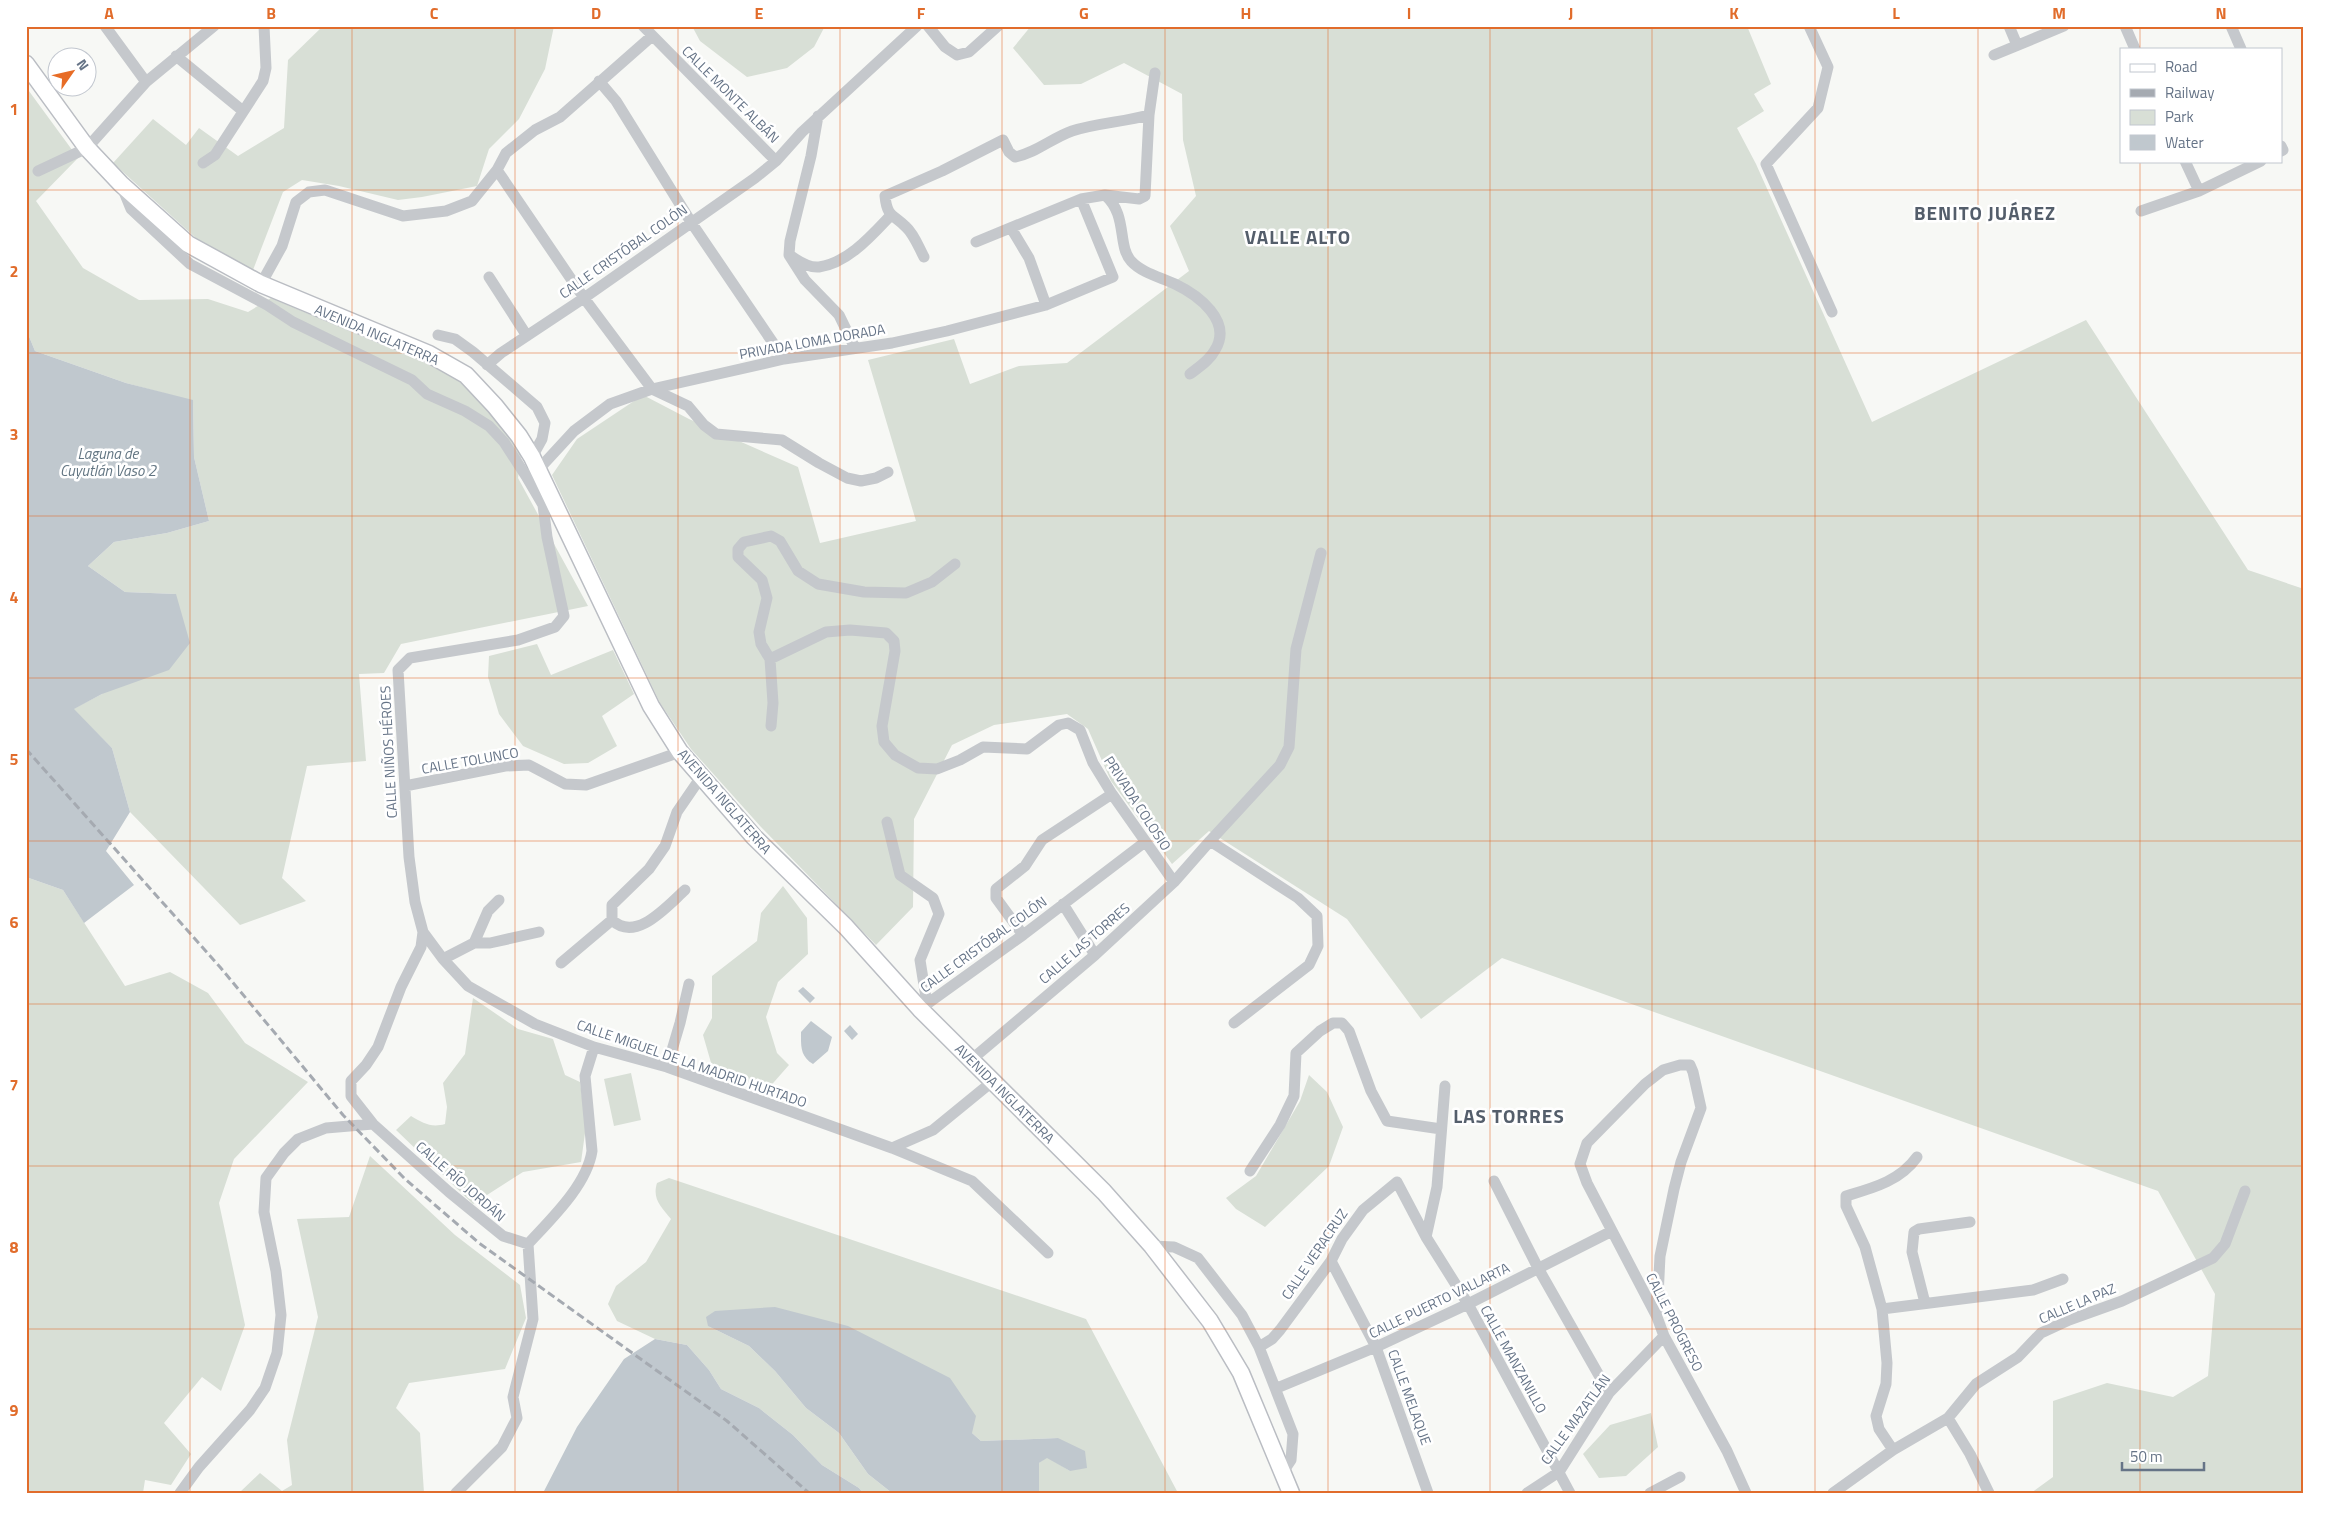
<svg xmlns="http://www.w3.org/2000/svg" width="2330" height="1519" font-family="'Titillium Web',sans-serif">
  <style>
    .green { fill: #d8dfd6 }
    .water { fill: #c0c8ce }
    .lines { fill: none; stroke-linecap: round; stroke-linejoin: round }
    .secondary-casing { stroke: #babdc3; stroke-width: 19 }
    .street { stroke: #c5c8cc; stroke-width: 11 }
    .secondary { stroke: #fff; stroke-width: 16 }
    .rail { stroke: #a5aab1; stroke-width: 3; stroke-dasharray: 8 4; stroke-linecap: butt }
    .grid { fill: none; stroke: #e16c2b; stroke-width: 1; stroke-opacity: 0.55 }
    .labels { text-anchor: middle; dominant-baseline: central; stroke-width: 5; stroke-linejoin: round; paint-order: stroke }
    .street-label { font-size: 14px; fill: #667487; stroke: #fff }
    .water-label { font-size: 15px; font-style: italic; fill: #627582; stroke: #fff }
    .district-label { font-size: 19px; font-weight: bold; letter-spacing: 1px; fill: #545e6b; stroke: #fff }
    .neatline { fill: none; stroke: #e16c2b; stroke-width: 2 }
    .grid-label { font-size: 16px; text-anchor: middle; font-weight: bold; fill: #e16c2b }
  </style>
  <rect width="100%" height="100%" fill="#f7f8f5"/>
  <path class="green" d="M323 26H554L545 69 519 119 489 149 477 186 422 197 398 200 339 186 302 180 283 192 253 270 197 239 113 163 153 119 186 145 199 128 238 156 284 128 288 60Z
    M692 26H825L814 47 787 68 747 77 700 41Z
    M1031 26H1747L1771 84 1754 94 1764 111 1737 128 1756 164 1872 422 2086 320 2248 570 2304 589V1493H2031L2053 1477V1401L2107 1383 2173 1397 2208 1376 2215 1294 2158 1191 1502 958 1421 1019 1347 919 1209 831 1172 864 1111 781 1088 729 1067 714 994 725 952 745 914 819 913 907 876 945 761 827 691 749 660 703 552 475 577 439 643 395 689 419 798 467 820 543 916 521 868 360 954 339 970 384 1019 366 1067 363 1189 271 1170 226 1196 196 1183 140 1182 94 1124 63 1081 84 1044 85 1013 48Z
    M26 87 78 158 36 201 83 268 139 300 208 299 248 312 271 298 423 362 459 380 492 413 522 454 518 478 588 606 401 644 384 673 359 674 366 761 307 766 282 878 306 901 240 925 130 812 112 748 73 709 102 694 176 594 125 592 88 566 114 542 167 533 209 521 194 457 193 401 126 383 35 351 26 329Z
    M537 644 551 675 613 650 634 694 602 716 617 746 588 763 564 764 523 746 499 714 488 677 489 656Z
    M26 877 63 890 125 986 170 972 208 993 245 1043 308 1082 234 1159 219 1203 245 1325 221 1391 202 1377 164 1423 191 1454 171 1485 145 1480 143 1493H26Z
    M783 886 807 918 808 954 778 982 766 1017 777 1053 789 1065 767 1090 714 1073 703 1035 712 1018V976L757 941 761 913Z
    M473 998 518 1029 553 1039 565 1075 580 1082 586 1126 581 1162 523 1172 473 1204 396 1130 411 1116C423 1123 431 1128 445 1124L447 1107 443 1083 465 1054Z
    M631 1073 641 1120 614 1126 604 1079Z
    M1309 1075 1327 1092 1343 1127 1329 1166 1265 1227 1236 1209 1226 1198 1256 1176 1300 1101Z
    M370 1156 455 1235 520 1285 526 1318 505 1369 409 1383 396 1408 420 1433 424 1493H239L260 1473 282 1491 292 1485 287 1440 318 1317 297 1219 349 1217Z
    M669 1178 1086 1319 1178 1493H1039V1463L1047 1457 1070 1471 1058 1438 981 1441 972 1433 708 1326 749 1346 775 1371 806 1408 839 1433 868 1474 892 1493H863L859 1488 822 1465 793 1435 759 1408 721 1389 709 1370 687 1345 655 1339 617 1321 608 1304 616 1286 646 1262 671 1219C661 1207 652 1199 657 1183Z
    M1651 1413 1658 1447 1626 1476 1599 1478 1583 1454 1610 1425Z"/>
  <path class="water" d="M26 329 35 351 126 383 193 400 194 457 209 521 167 533 114 542 88 566 125 592 176 594 190 643 169 670 102 694 74 709 112 748 130 812 106 851 134 885 84 923 63 890 26 877Z
    M803 987 815 998 810 1003 798 991Z
    M811 1021 832 1037 828 1051 813 1064C800 1056 801 1046 801 1032Z
    M850 1025 858 1034 852 1040 844 1031Z
    M775 1307 848 1326 950 1378 976 1416 972 1433 981 1441 1058 1438 1085 1451 1087 1468 1070 1471 1047 1458 1039 1463V1493H892L868 1474 839 1433 806 1408 775 1371 749 1346 708 1326 706 1317 715 1311Z
    M655 1339 687 1345 709 1370 721 1389 759 1408 793 1435 822 1465 859 1488 863 1493H543L577 1427 624 1359Z"/>
  <g class="lines">
    <g class="secondary-casing">
      <path id="secondary" d="M26 64 87 148 121 184 188 244 261 284 429 354 466 375 495 406 519 436 532 457 651 706 680 752 754 837 846 927 920 1009 1104 1192 1152 1246 1210 1321 1241 1373 1291 1493"/>
    </g>
    <path class="street" d="M105 26 146 82
      M643 26 776 161
      M928 26 945 47 957 55 969 52 998 26
      M1809 26 1828 67 1818 108 1766 164 1832 312
      M2009 26 2017 45
      M2125 26 2135 49
      M2231 26 2241 49
      M1994 55 2064 26
      M176 56 243 111
      M599 81 616 101 691 222 784 359
      M818 116 811 156 790 241 789 255 805 280 839 315 855 348
      M2281 146 2283 150 2281 151
      M2185 161 2199 191
      M203 163 215 155 263 81 266 68 264 26
      M497 170 584 298 652 389 688 406 704 425 716 434 782 440 819 463 847 478 861 481 876 478 888 472
      M38 171 87 148 146 82 214 26
      M122 187 131 209 190 264 267 305 293 322 412 380 427 394 465 411 489 426 504 442 526 476
      M1105 195C1128 215 1117 245 1131 261 1142 273 1160 277 1175 284 1198 295 1233 321 1215 350 1210 360 1199 367 1190 374
      M2141 211 2199 191 2261 161
      M1011 228 1029 258 1046 305
      M976 242 1081 199 1105 195 1139 199 1145 196 1149 115 1155 73
      M791 256C798 261 810 268 819 267 848 263 872 235 891 215
      M924 257C919 248 914 234 906 227 893 214 887 217 885 196L942 171 1003 140 1009 152 1015 157C1036 153 1052 138 1072 131 1097 123 1124 122 1149 115
      M489 277 527 336
      M261 284 282 246 296 202 309 192 325 190 403 216 446 211 472 201 497 170 506 153 535 130 560 117 652 36
      M438 335 455 339 473 352 537 407 545 423 542 439 532 457
      M487 365 501 353 584 298 755 178 776 161 802 132 917 26
      M955 564 932 582 906 593 864 592 818 584 798 571 780 541 771 536 744 542 738 549V557L762 580 767 598 759 632 761 644 770 659 826 632 850 630 886 633 894 641 895 651 882 726 884 742 895 755 918 768 937 769 960 760 983 747 1027 749 1059 725 1068 723 1080 730 1093 763 1112 794 1174 882
      M770 659 773 703 771 726
      M405 786 505 766 529 765 565 784 586 785 680 752
      M887 822 900 875 933 898 939 914 920 960 927 1004
      M1210 841 1298 898 1317 916 1318 946 1309 965 1234 1023
      M1063 904 1095 955
      M612 920V905L649 869 665 846 677 812 701 777
      M612 920C636 943 667 906 685 890
      M423 932 421 947 401 987 378 1047 366 1065 351 1081V1096L373 1124 449 1192 503 1236 528 1244
      M1023 935 996 898V889L1025 866 1042 840 1112 794
      M474 943 488 911 499 900
      M443 959 474 943H490L539 932
      M561 963 612 920
      M920 1009 1023 935 1145 842
      M971 1060 1095 955 1174 882 1210 841 1280 765 1289 747 1296 649 1321 553
      M667 1067 680 1023 689 984
      M993 1081 933 1130 892 1148 667 1067 594 1047 535 1024 468 986 443 959 423 932 415 902 409 857 398 670 410 658 518 640 555 627 564 616 547 537 543 505 526 476 538 470 574 431 610 404 652 389 784 359 892 343 947 331 1046 305 1113 277 1081 199
      M892 1148 972 1181 1048 1253
      M1250 1171 1280 1125 1294 1096 1296 1053 1320 1031 1333 1023H1342L1349 1031 1371 1091 1387 1121 1441 1129
      M1494 1181 1538 1268 1609 1393
      M1426 1237 1437 1187 1445 1086
      M528 1244C551 1219 587 1185 592 1151L585 1076 594 1047
      M1152 1246 1174 1247 1198 1258 1242 1315 1259 1347 1293 1434 1291 1460 1283 1472
      M1331 1261 1376 1347 1428 1493
      M1925 1303 1912 1252 1914 1232 1919 1229 1970 1222
      M1882 1309 2033 1290 2063 1279
      M1657 1317 1660 1256 1674 1189 1681 1162 1701 1108 1693 1072 1690 1065H1680L1663 1070 1645 1084 1587 1143 1580 1164 1587 1183 1657 1317 1664 1336 1727 1451 1746 1493
      M1259 1347 1272 1339 1280 1330 1331 1261 1342 1239 1363 1210 1397 1182 1426 1237 1468 1304 1570 1493
      M1277 1388 1376 1347 1468 1304 1612 1231
      M1948 1418 1970 1454 1989 1493
      M1893 1450 1879 1429 1876 1416 1886 1384 1887 1363 1882 1309 1865 1247 1846 1206V1196C1873 1188 1900 1181 1917 1157
      M180 1493 199 1467 250 1410 265 1388 277 1353 281 1315 276 1271 264 1212 266 1178 284 1153 298 1139 326 1128 373 1124
      M456 1493 502 1447 517 1418 513 1397 533 1319 528 1244
      M1527 1493 1559 1472 1609 1393 1664 1336
      M1650 1493 1680 1477
      M1833 1493 1893 1450 1948 1418 1976 1384 2018 1357 2041 1333 2069 1320 2122 1301 2213 1258 2225 1244 2245 1191"/>
    <use href="#secondary" class="secondary"/>
    <path class="rail" d="M26 749 220 967 343 1115 405 1179 479 1243 727 1421 809 1493"/>
  </g>
  <path class="grid" d="M190 26V1493M352 26V1493M515 26V1493M678 26V1493M840 26V1493M1002 26V1493M1165 26V1493M1328 26V1493M1490 26V1493M1652 26V1493M1815 26V1493M1978 26V1493M2140 26V49M2140 161V1493M26 190H2304M26 353H2304M26 516H2304M26 678H2304M26 841H2304M26 1004H2304M26 1166H2304M26 1329H2304"/>
  <g class="labels">
    <g class="street-label">
      <text transform="translate(731 94) rotate(45)">CALLE MONTE ALBÁN</text>
      <text transform="translate(623 251) rotate(-35)">CALLE CRISTÓBAL COLÓN</text>
      <text transform="translate(377 334) rotate(23)">AVENIDA INGLATERRA</text>
      <text transform="translate(812 341) rotate(-10)">PRIVADA LOMA DORADA</text>
      <text transform="translate(388 752) rotate(-93)">CALLE NIÑOS HÉROES</text>
      <text transform="translate(470 760) rotate(-10)">CALLE TOLUNCO</text>
      <text transform="translate(725 801) rotate(49)">AVENIDA INGLATERRA</text>
      <text transform="translate(1138 803) rotate(57)">PRIVADA COLOSIO</text>
      <text transform="translate(1084 943) rotate(-41)">CALLE LAS TORRES</text>
      <text transform="translate(983 944) rotate(-36)">CALLE CRISTÓBAL COLÓN</text>
      <text transform="translate(692 1063) rotate(19)">CALLE MIGUEL DE LA MADRID HURTADO</text>
      <text transform="translate(1005 1093) rotate(45)">AVENIDA INGLATERRA</text>
      <text transform="translate(461 1181) rotate(41)">CALLE RÍO JORDÁN</text>
      <text transform="translate(1314 1254) rotate(-56)">CALLE VERACRUZ</text>
      <text transform="translate(1439 1300) rotate(-26)">CALLE PUERTO VALLARTA</text>
      <text transform="translate(2077 1303) rotate(-23)">CALLE LA PAZ</text>
      <text transform="translate(1675 1322) rotate(63)">CALLE PROGRESO</text>
      <text transform="translate(1514 1359) rotate(61)">CALLE MANZANILLO</text>
      <text transform="translate(1410 1397) rotate(70)">CALLE MELAQUE</text>
      <text transform="translate(1575 1419) rotate(-54)">CALLE MAZATLÁN</text>
    </g>
    <g class="water-label">
      <text x="108" y="453">Laguna de<tspan x="108" dy="17">Cuyutlán Vaso 2</tspan></text>
    </g>
    <g class="district-label">
      <text x="1985" y="212">BENITO JUÁREZ</text>
      <text x="1298" y="236">VALLE ALTO</text>
      <text x="1509" y="1115">LAS TORRES</text>
    </g>
  </g>
  <rect width="2330" height="1519" fill="none" stroke="#ffffff" stroke-width="55"/>
  <rect x="2120" y="48" width="162" height="115" fill="#ffffff" stroke="#c2c7cf"/>
  <rect x="2130" y="64" width="25" height="8" fill="#ffffff" stroke="#c2c7cf"/>
  <text x="2165" y="72" font-size="15" fill="#667487">Road</text>
  <rect x="2130" y="89" width="25" height="8" fill="#a5aab1" stroke="#c2c7cf"/>
  <text x="2165" y="98" font-size="15" fill="#667487">Railway</text>
  <rect x="2130" y="110" width="25" height="15" fill="#d8dfd6" stroke="#c2c7cf"/>
  <text x="2165" y="122" font-size="15" fill="#667487">Park</text>
  <rect x="2130" y="135" width="25" height="15" fill="#c0c8ce" stroke="#c2c7cf"/>
  <text x="2165" y="148" font-size="15" fill="#667487">Water</text>
  <g transform="translate(72 72) rotate(56)"><circle r="24" fill="#ffffff" stroke="#c2c7cf"/>
  <path d="M0-4L9 19L0 12L-9 19Z" fill="#e76c26"/>
  <text y="-8" font-size="14" font-weight="bold" text-anchor="middle" fill="#667487">N</text>
  </g>
  <path d="M2122 1462v8h82v-8" fill="none" stroke="#667487" stroke-width="2.5"/>
  <text x="2130" y="1462" font-size="15" fill="#667487" stroke="#ffffff" stroke-width="4" paint-order="stroke">50 m</text>
  <rect x="28" y="28" width="2274" height="1464" class="neatline"/>
  <g class="grid-label">
    <text x="109" y="19">A</text>
    <text x="271" y="19">B</text>
    <text x="434" y="19">C</text>
    <text x="596" y="19">D</text>
    <text x="759" y="19">E</text>
    <text x="921" y="19">F</text>
    <text x="1084" y="19">G</text>
    <text x="1246" y="19">H</text>
    <text x="1409" y="19">I</text>
    <text x="1571" y="19">J</text>
    <text x="1734" y="19">K</text>
    <text x="1896" y="19">L</text>
    <text x="2059" y="19">M</text>
    <text x="2221" y="19">N</text>
    <text x="14" y="115">1</text>
    <text x="14" y="277">2</text>
    <text x="14" y="440">3</text>
    <text x="14" y="603">4</text>
    <text x="14" y="765">5</text>
    <text x="14" y="928">6</text>
    <text x="14" y="1091">7</text>
    <text x="14" y="1253">8</text>
    <text x="14" y="1416">9</text>
  </g>
</svg>
